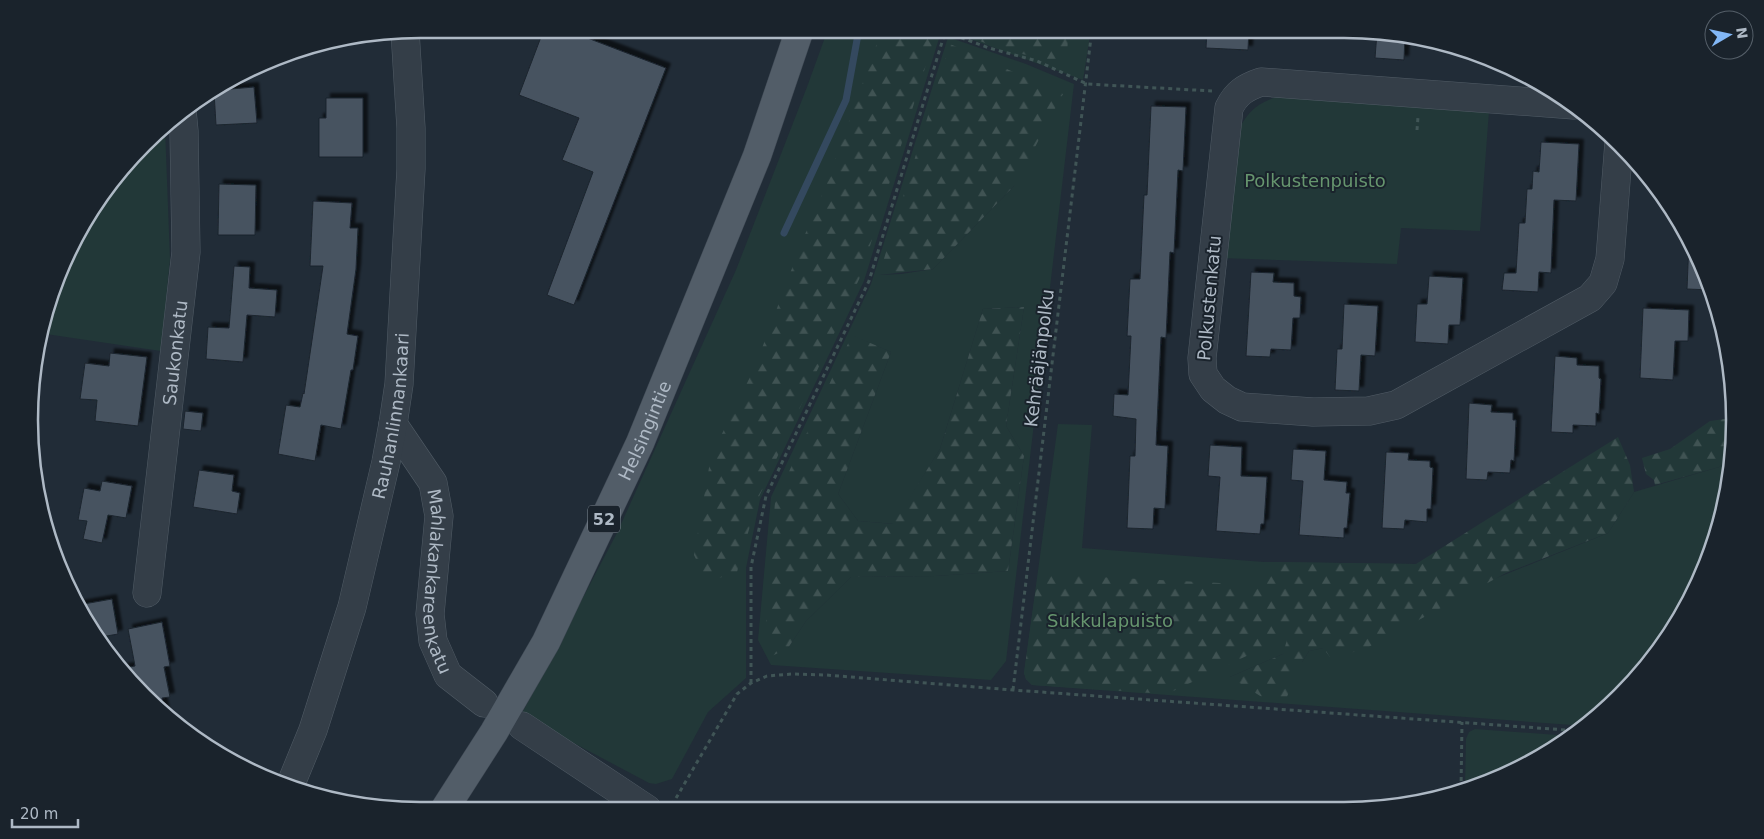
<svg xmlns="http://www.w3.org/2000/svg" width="1764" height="839" font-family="'DejaVu Sans',sans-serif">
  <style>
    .green { fill: #223838; fill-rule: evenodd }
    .forest { fill: url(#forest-firs) }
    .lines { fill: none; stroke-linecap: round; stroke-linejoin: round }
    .stream { stroke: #34495f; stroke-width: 7 }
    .building { fill: #475361; stroke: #1c252e; filter: url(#shadow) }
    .minor-casing { stroke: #515c66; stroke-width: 29 }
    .major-casing { stroke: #3d4752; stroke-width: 29 }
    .path { stroke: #405556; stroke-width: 3; stroke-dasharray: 4 4; stroke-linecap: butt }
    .minor { stroke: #343e48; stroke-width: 28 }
    .major { stroke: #525d68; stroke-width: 28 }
    .labels { text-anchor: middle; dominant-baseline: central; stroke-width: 4; stroke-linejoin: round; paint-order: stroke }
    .shield { fill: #1a232c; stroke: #828c97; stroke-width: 1 }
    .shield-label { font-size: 16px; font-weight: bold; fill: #aeb9c5 }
    .park-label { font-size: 18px; fill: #66956e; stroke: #1a232c }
    .street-label { font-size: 18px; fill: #aeb9c5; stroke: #1a232c }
    .rim { fill: none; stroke: #aeb9c5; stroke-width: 2.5 }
  </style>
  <defs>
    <pattern id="forest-firs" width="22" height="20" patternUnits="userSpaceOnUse" patternTransform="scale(1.25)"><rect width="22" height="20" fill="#223838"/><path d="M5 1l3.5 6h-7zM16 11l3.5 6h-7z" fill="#405353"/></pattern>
    <filter id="shadow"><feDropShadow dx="4.5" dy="-4.5" stdDeviation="1" flood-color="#0009"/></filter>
  </defs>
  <rect width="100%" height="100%" fill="#212c37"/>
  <path class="green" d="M828 29H942L864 281 760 500 746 568V678L708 712 672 779 656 784 649 783 521 715 617 533 736 270 807 87Z
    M948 29H1091L1083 80 948 31Z
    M948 37 1026 64 1074 84 1006 661 991 680 771 665 758 640 771 497 871 284ZM1015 185 933 269 901 274 879 275ZM1024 307 1006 426 1024 456 1008 571 934 576 851 577 806 621 788 648 853 336 891 352 838 494 858 521 894 524 940 449 983 309Z
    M1276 97H1293L1489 111 1480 231 1401 228 1397 264 1220 258 1240 127C1250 110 1257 104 1276 97Z
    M165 128 170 259 161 351 39 333 58 270 94 203Z
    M1058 424 1092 425 1082 548 1264 562 1416 564 1283 654 1230 677 1302 662 1309 651 1323 648 1608 533 1634 492 1719 467 1732 457 1728 496 1705 569 1654 658 1586 726 1032 685 1026 679 1024 673Z
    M1475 729 1571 736 1494 780 1465 788 1466 739 1469 732Z"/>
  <path class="forest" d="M882 29H937L861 275 757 501 737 572 707 582 694 555 711 456 755 367 803 239 825 188Z
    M957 29H1069L1066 63C1030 55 989 50 957 29Z
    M950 44 1063 94 1015 185 933 269 879 275Z
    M1024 307 1006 426 1024 456 1008 571 934 576 851 577 806 621 788 648 772 656 765 637 775 502 852 335 891 352 838 494 858 521 893 524 940 449 983 309Z
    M1732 418V457L1719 467 1655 485 1654 480 1646 474 1642 458 1670 449 1710 421Z
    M1618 437 1630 465 1634 492 1608 533 1506 573 1363 650 1330 657 1323 648 1309 651 1302 662 1286 699H1265L1230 677 1283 654 1288 636 1167 694 1032 685 1026 679 1024 673 1038 574 1260 585 1264 562 1416 564Z"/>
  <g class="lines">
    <path class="stream" d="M784 233 846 100 859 29"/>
  </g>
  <path class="building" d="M544 29H564L666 68 574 305 547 295 593 172 562 160 579 118 519 95Z
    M1207 29H1249L1248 50 1206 48Z
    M1377 32 1405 35 1404 60 1375 58Z
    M254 87 257 123 216 125 214 92 219 90Z
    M326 98H363V157H319V118H326Z
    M1151 106 1186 107 1183 171 1178 170 1174 253 1170 252 1166 338 1161 337 1156 445 1168 446 1165 509 1154 508 1153 529 1127 528 1130 456H1135L1136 419 1113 416 1114 394 1128 395 1131 336H1127L1130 279H1140L1144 195H1147Z
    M1541 142 1579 144 1576 201 1554 200 1551 273 1539 272 1538 292 1502 290 1504 273H1516L1519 223H1525L1527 189H1532L1533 171 1539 172Z
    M219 184 256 185 255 235H218Z
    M313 201 352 203 350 228H358L356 269 347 334 358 336 353 370H351L341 429 321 425 315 461 278 454 286 405 300 407 303 393 304 394 323 266H310Z
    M1689 240 1706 270 1712 290 1687 289Z
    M234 266 250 267 249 288 277 290 275 317 247 315 243 362 206 359 208 327 229 328Z
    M1251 272 1274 273 1273 282 1294 283V296L1301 297 1300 318H1293L1291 350 1271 349 1270 357 1246 356Z
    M1429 276 1463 278 1460 325H1449L1448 344 1415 342 1417 304H1427Z
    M1344 304 1378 306 1375 356 1361 355 1359 391 1335 390 1337 349H1342Z
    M1643 308 1689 310 1688 341H1675L1673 380 1640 378Z
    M110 353 147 357 138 426 95 421 97 400 80 399 85 363 109 366Z
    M1555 356 1577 358V365L1599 366V378L1601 379 1599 414 1596 413V426L1573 425V433L1551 432Z
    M1469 403 1492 405 1491 412 1513 413V420H1516L1514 461 1511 460 1510 473 1488 472 1487 480 1466 479Z
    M185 411 203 413 201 431 183 429Z
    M1210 445 1242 447 1241 476 1267 477 1264 524H1261L1260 534 1216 531 1220 477 1208 476Z
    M1293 449 1326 451 1324 480 1347 482 1346 493H1350L1347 528H1344V538L1299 535 1303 481 1291 480Z
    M1386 452 1409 453 1408 460 1430 461V467L1433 468 1431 509H1427V522L1405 520 1404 529 1382 528Z
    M199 470 234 475 232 491 240 493 237 514 193 507Z
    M102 481 132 486 126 518 108 515 102 543 83 539 87 521 78 520 84 488 100 491Z
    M112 599 118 634 101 637 78 605Z
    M162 622 170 666 164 667 170 697 162 698 165 714 143 696 123 668 135 666 128 629Z"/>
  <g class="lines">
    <g class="minor-casing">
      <g id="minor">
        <path d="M1574 105 1261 82C1246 87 1236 93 1229 108L1202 358 1203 374 1213 389 1227 400 1242 407 1313 412 1369 411 1396 405 1590 298 1603 283 1610 259 1619 142"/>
        <path id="s1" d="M393 424 433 483 439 516 430 614 433 641 448 675 484 703"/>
        <path id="s2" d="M147 593 186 252 184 131 182 110"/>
        <path d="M522 726 647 809"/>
        <path id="s3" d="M290 786 313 730 352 607 386 462 393 424 399 384 411 169V128L405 31"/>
      </g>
    </g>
    <g class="major-casing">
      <g id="major">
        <path id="s4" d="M444 810 494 732 546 642 640 443 757 156 800 29"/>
      </g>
    </g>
    <path class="path" d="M946 32 989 48 1037 61 1087 84 1212 91
      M1417 130 1418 117
      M751 683V567L766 496 869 281 946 29
      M1013 690 1092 29
      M1461 789 1462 722
      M672 805 737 694 751 683 767 676 792 674 826 675 1013 690 1580 731"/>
    <use href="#minor" class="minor"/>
    <use href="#major" class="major"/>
  </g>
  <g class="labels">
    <rect class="shield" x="588" y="505.5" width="32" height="27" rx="4"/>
    <g class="shield-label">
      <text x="604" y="519">52</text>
    </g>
    <g class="park-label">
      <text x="1315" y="180">Polkustenpuisto</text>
      <text x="1110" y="620">Sukkulapuisto</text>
    </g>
    <g class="street-label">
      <text transform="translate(1209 298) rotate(-85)">Polkustenkatu</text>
      <text stroke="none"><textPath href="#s2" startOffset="242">Saukonkatu</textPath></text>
      <text transform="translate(1039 358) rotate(-83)">Kehrääjänpolku</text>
      <text stroke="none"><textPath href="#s3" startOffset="385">Rauhanlinnankaari</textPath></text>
      <text stroke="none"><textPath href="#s4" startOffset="430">Helsingintie</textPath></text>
      <text stroke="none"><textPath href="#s1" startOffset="171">Mahlakankareenkatu</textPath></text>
    </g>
  </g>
  <path d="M0 0H1764V839H0ZM420 38H1344A382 382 0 0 1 1726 420V420A382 382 0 0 1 1344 802H420A382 382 0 0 1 38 420V420A382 382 0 0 1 420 38Z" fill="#1a232c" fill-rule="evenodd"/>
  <path class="rim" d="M420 38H1344A382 382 0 0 1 1726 420V420A382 382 0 0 1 1344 802H420A382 382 0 0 1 38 420V420A382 382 0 0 1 420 38Z"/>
  <g transform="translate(1729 35) rotate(81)"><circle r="24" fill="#1a232c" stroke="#555f69"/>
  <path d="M0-4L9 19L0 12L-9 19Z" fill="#82b7f6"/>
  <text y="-8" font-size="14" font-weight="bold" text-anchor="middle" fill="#aeb9c5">N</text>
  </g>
  <path d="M12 819v8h66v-8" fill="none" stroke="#aeb9c5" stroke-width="2.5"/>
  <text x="20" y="819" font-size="15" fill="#aeb9c5" stroke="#1a232c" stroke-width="4" paint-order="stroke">20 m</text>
</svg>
